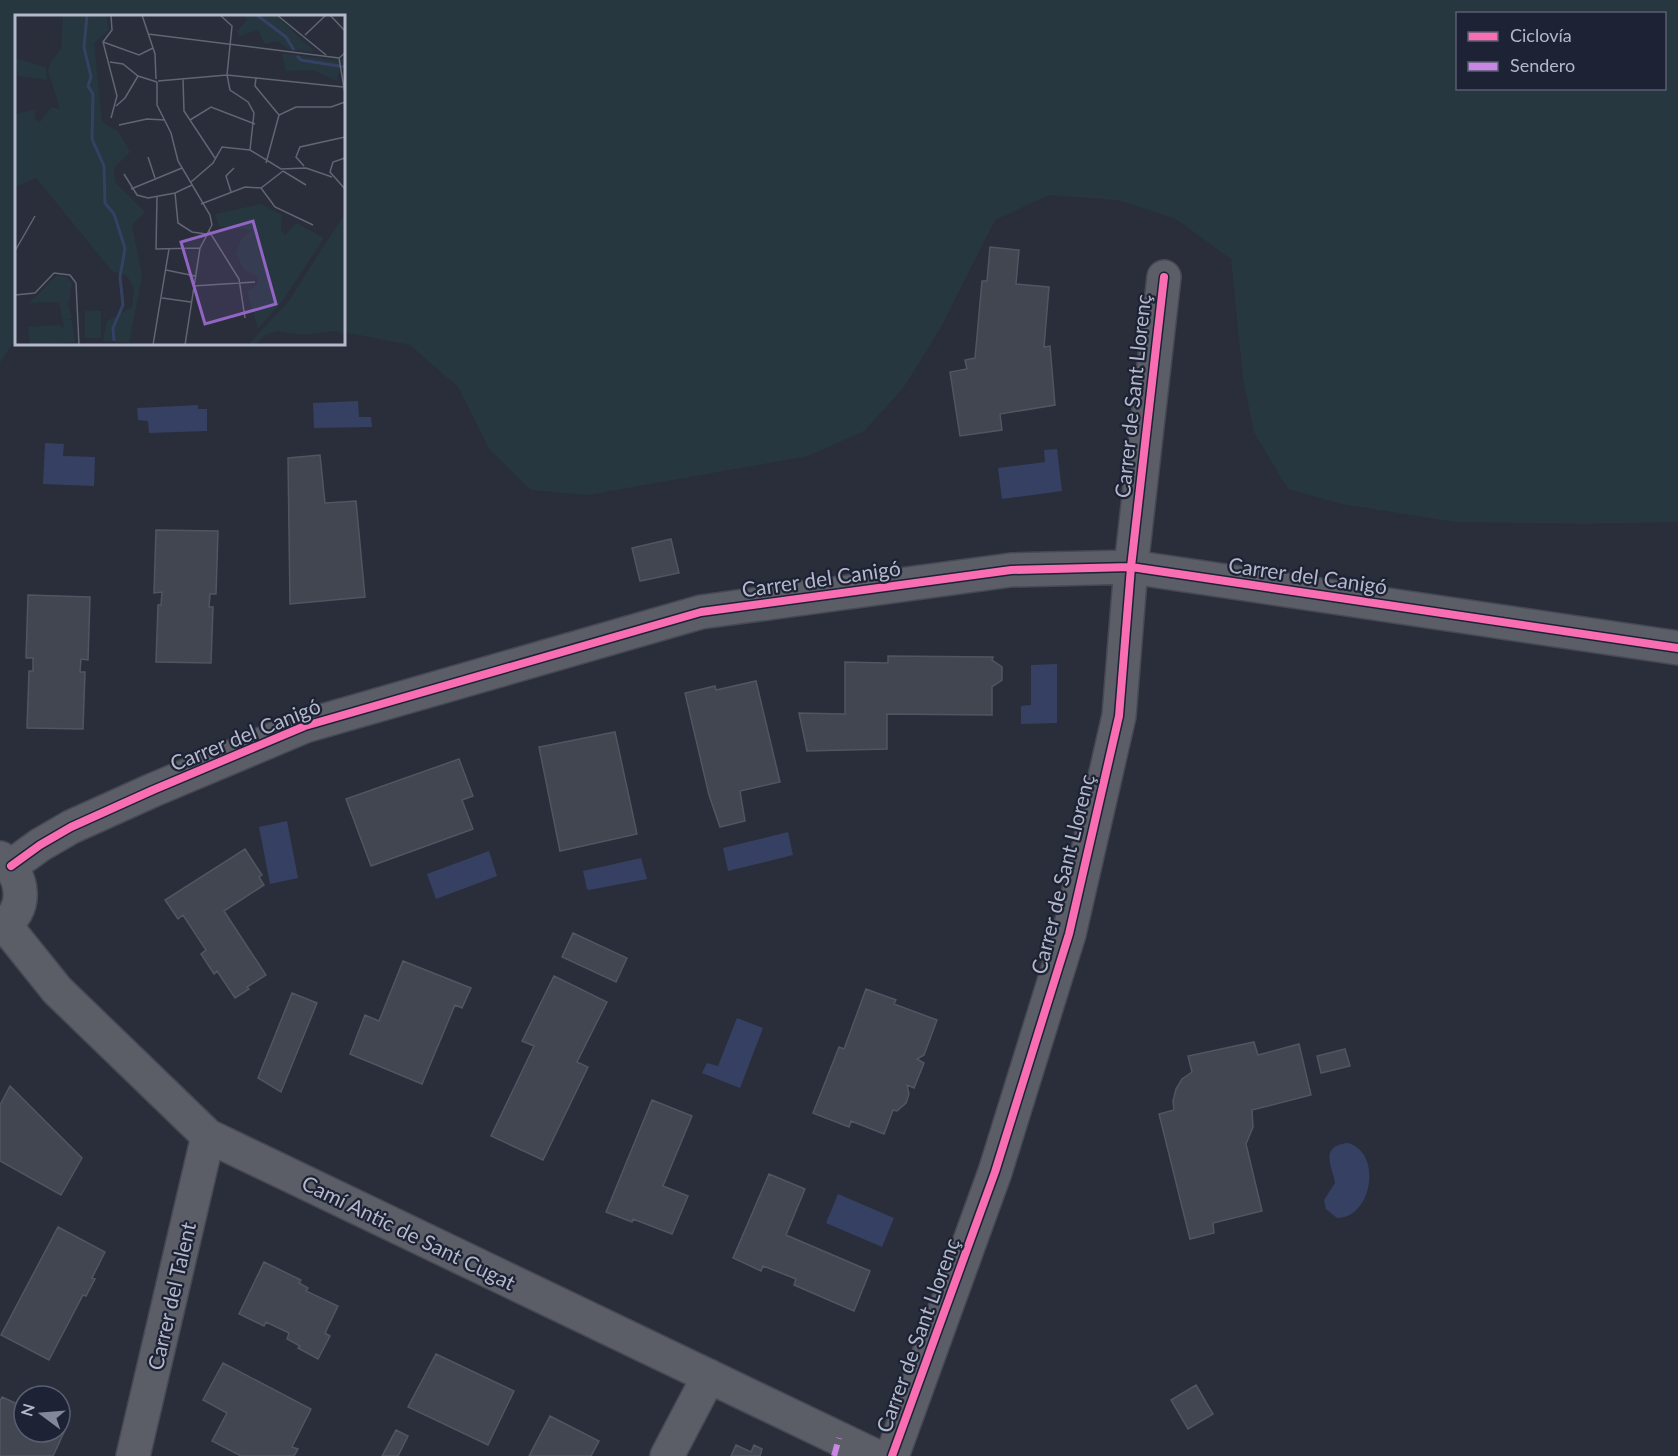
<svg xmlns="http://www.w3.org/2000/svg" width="1678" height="1456" font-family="Lato,sans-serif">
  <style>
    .green { fill: #263740; fill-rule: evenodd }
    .water { fill: #364063 }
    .building { fill: #424650; stroke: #525561; stroke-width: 1.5 }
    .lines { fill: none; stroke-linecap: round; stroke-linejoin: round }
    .street-casing { stroke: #464953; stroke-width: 36 }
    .street { stroke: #5b5d67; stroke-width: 33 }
    .quiet { stroke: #c787e3; stroke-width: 6; stroke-dasharray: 12 6; stroke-linecap: butt }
    .cycleway-casing { stroke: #1d2235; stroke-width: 11 }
    .cycleway { stroke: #f96db3; stroke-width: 8 }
    .labels { text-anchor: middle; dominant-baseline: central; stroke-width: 4.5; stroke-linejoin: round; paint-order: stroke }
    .street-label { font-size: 21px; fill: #b4b8ca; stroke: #1d2235 }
    .inset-river { fill: none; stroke: #364063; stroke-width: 3 }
    .inset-road { fill: none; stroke: #616574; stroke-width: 1.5 }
    .view { fill: #9264c3; fill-opacity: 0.15; stroke: #9264c3; stroke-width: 3 }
    .inset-edge { fill: none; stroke: #b4b8ca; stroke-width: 3 }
  </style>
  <rect width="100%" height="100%" fill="#292e3a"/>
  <path class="green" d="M0 0H1678V522L1586 524 1456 522 1342 504 1288 489 1254 432 1243 379 1231 259 1176 219 1118 200 1049 195 995 220 942 325 904 387 864 431 808 456 588 495 531 490 490 450 459 388 410 345 344 332V16H16V338L0 363ZM1458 14H1664V88H1458Z"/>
  <path class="water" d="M358 401 359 417H371L372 427 314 428 313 403Z
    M198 405V409H207V431L149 433 148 421 138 420 137 408Z
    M45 443 64 444 63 456 95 457 94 486 43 484Z
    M1057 449 1062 491 1002 499 998 468 1045 462 1044 450Z
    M1057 664V723L1021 724V706L1031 705V665Z
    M287 821 298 878 270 884 259 827Z
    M788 832 793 855 728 871 723 848Z
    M489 851 497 876 436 899 427 874Z
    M641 858 647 879 589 890 587 889 583 871Z
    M737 1018 763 1028 740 1088 702 1073 707 1063 718 1066Z
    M1348 1143C1383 1153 1372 1218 1337 1218L1326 1209 1324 1200 1335 1183C1333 1168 1318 1146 1348 1143Z
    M838 1194 894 1218 882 1247 826 1223Z"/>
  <path class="building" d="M990 247 1019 250 1016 284 1049 287 1044 347 1050 346 1055 405 1000 414 1002 430 960 436 950 372 967 369 965 360 975 358 982 281H987Z
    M320 455 325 503 356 501 365 597 290 604 288 458Z
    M156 530 218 531 216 594H210L209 607H213L211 663 156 662 158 605H161L162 592 154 593Z
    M671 539 679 573 640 581 632 548Z
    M28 595 90 597 88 660 81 659 80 672H85L83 729 27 728 29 671H33V658H26Z
    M888 656 993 657 992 660 1002 667V680L992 687V715L887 714V749L807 751 799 713 845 714V662L888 663Z
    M756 681 780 782 740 791 745 821 720 827 709 795 685 693 715 686 716 690Z
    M615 732 637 834 560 851 539 747Z
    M459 759 473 796 462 800 473 829 371 866 346 799Z
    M245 849 262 875 259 877 264 885 224 911 266 975 247 987 249 989 235 998 217 971 214 974 201 954 206 950 183 915 178 919 165 900Z
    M573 933 627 958 616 982 562 957Z
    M403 961 471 988 462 1008 455 1005 422 1084 350 1054 365 1015 379 1021Z
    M554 976 607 1002 577 1062 588 1067 543 1160 491 1136 534 1046 522 1041Z
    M866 989 896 1000 894 1004 937 1020 924 1055 917 1059 924 1063 914 1088 907 1085 909 1094 906 1103 897 1111 893 1110 884 1134 851 1121 849 1127 813 1113 839 1047 844 1049Z
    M292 993 317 1003 281 1092 258 1078Z
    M1254 1042 1258 1055 1299 1044 1311 1095 1252 1110 1253 1127 1246 1144 1262 1211 1213 1223 1214 1233 1190 1239 1159 1114 1174 1110 1173 1101 1176 1089 1182 1079 1192 1072 1188 1056Z
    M1345 1049 1350 1066 1321 1073 1317 1056Z
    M10 1086 82 1158 61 1195 0 1161V1105Z
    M652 1100 692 1116 663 1186 688 1196 672 1234 633 1219 632 1222 606 1212Z
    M769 1174 805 1189 786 1235 870 1271 854 1311 794 1285 796 1279 781 1273 763 1266 761 1271 733 1258Z
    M58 1227 105 1252 92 1278 95 1279 86 1296 83 1295 49 1360 1 1335Z
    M264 1262 301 1280 299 1283 308 1288 306 1291 338 1306 325 1333 330 1336 318 1359 298 1348 300 1346 287 1339 289 1333 266 1322 264 1326 239 1314Z
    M436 1354 514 1391 488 1445 408 1407Z
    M223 1363 311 1409 292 1447 298 1449 294 1456H241L212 1441 227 1413 203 1400Z
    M1196 1385 1213 1414 1188 1429 1171 1400Z
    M2 1397 24 1407V1432H60V1423L67 1426 53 1456H0V1401Z
    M550 1416 599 1441 591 1456H529Z
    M396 1430 408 1436 398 1456H382Z
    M736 1445 751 1452 754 1445 762 1449 760 1456H731Z"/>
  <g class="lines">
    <g class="street-casing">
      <path id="street" d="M0 858C25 874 29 912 0 927
        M11 866 40 845 71 827 153 790 305 726 701 612 1011 570 1131 567 1678 648
        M4 924 57 990 208 1136 875 1456
        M133 1456 208 1136
        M667 1456 709 1376
        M892 1456 995 1172 1069 934 1119 716 1131 567 1164 277"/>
    </g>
    <use href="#street" class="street"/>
    <path class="quiet" d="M834 1456 839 1438"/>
    <g class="cycleway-casing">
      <path id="cycleway" d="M11 866 40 845 71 827 153 790 305 726 701 612 1011 570 1131 567 1678 648
        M892 1456 995 1172 1069 934 1119 716 1131 567 1164 277"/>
    </g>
    <use href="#cycleway" class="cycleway"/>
  </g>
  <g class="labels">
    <g class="street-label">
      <text transform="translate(1132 396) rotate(-84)">Carrer de Sant Llorenç</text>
      <text transform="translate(1308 575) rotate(8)">Carrer del Canigó</text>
      <text transform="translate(821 578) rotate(-8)">Carrer del Canigó</text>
      <text transform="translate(245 734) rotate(-22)">Carrer del Canigó</text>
      <text transform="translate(1062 874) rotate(-76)">Carrer de Sant Llorenç</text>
      <text transform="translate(409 1232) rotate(26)">Camí Antic de Sant Cugat</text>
      <text transform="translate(171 1296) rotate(-77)">Carrer del Talent</text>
      <text transform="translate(917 1335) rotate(-70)">Carrer de Sant Llorenç</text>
    </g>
  </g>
  <g transform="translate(15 15)">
    <rect width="330" height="330" fill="#292e3a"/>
    <path d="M48 0H91L94 15 79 28 87 107 103 116 115 137 99 153 100 167 130 197 117 210 127 261 114 328 88 326 92 306 117 292 119 273 112 261 97 256 21 163 0 172V99L21 94 19 103 25 107 36 92 45 94 33 56 35 48 46 34ZM229 0H260L300 37 273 34 263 26 250 29 243 15 224 21 222 16 232 5ZM267 38 323 46 330 40V73L325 53 322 66 298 55 271 56ZM0 43 31 52 32 65 3 61ZM245 189 267 200 266 215 270 220 282 208 309 223 268 285 243 314 232 276 242 270 243 261 229 255 221 239 226 225 237 215 204 211 200 199ZM330 198V320L322 316 287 320 263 316 250 320 240 330H233L273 287ZM42 260 52 262 57 268 54 288 50 289 54 290 57 303 52 305H57L60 327 15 330 13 312 45 310 49 314 44 287 14 288ZM70 296H86V323H70Z" fill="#263740"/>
    <path class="inset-river" d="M72 0 69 32 76 62 73 71 78 79 77 124 89 151 90 188 99 199 110 233 105 262 108 290 98 313 99 326M242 0 271 22 279 35M282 41 286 45 330 52"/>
    <path class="inset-road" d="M127 0 140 39 141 64M205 0 217 11 212 60 215 75 233 87 239 98 235 135M262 0 311 40M315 0 330 16M133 19 324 43M290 20 311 0M88 27 124 40 138 33M330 38 324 43 330 79M95 47 108 49 123 61 142 67M241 63 240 71 264 100M168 64 169 96 200 143M143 66 212 60 328 72M142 67V90L156 118 163 146 195 200 197 210 192 219M101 91 110 83 123 61M96 103 102 81 88 27 97 15 96 0M175 105 196 92 240 109M104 110 132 104 150 105M133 142 140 163M330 143 318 147 315 157 330 174M251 148 264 100 281 92H316L330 87M289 151 281 142 285 132 330 122M268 156 291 170M109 159 122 180 133 183 160 178 177 170M176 167 198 148 207 132 235 135 266 154 291 153 317 162M246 173 260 192 298 210M116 174 167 153M216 177 211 161 219 153M160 178 163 208 177 217 191 219M142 182 141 234 185 233M186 189 230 172 246 173 268 156M194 216 224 264 230 303M0 236 20 201M151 255 180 261M178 271 240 267M0 280 20 278 39 258 55 260 61 268 64 330M147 283 176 287M138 330 154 234M170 330 185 233 192 220"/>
    <path class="view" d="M238 206 261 289 190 309 166 227Z"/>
    <rect width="330" height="330" class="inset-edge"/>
  </g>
  <rect x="1456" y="12" width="210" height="78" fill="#1d2235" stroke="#595e71" stroke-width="1.5"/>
  <rect x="1468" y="32" width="30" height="9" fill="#f96db3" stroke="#595e71" stroke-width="1.5"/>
  <text x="1510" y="42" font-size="18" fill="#b4b8ca">Ciclovía</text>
  <rect x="1468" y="62" width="30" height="9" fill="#c787e3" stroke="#595e71" stroke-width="1.5"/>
  <text x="1510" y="72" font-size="18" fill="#b4b8ca">Sendero</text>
  <g transform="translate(42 1414) rotate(286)"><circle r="28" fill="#1d2235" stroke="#595e71" stroke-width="1.5"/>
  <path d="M0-4.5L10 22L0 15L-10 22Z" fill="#838898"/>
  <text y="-9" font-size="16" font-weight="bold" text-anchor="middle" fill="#b4b8ca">N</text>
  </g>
</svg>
